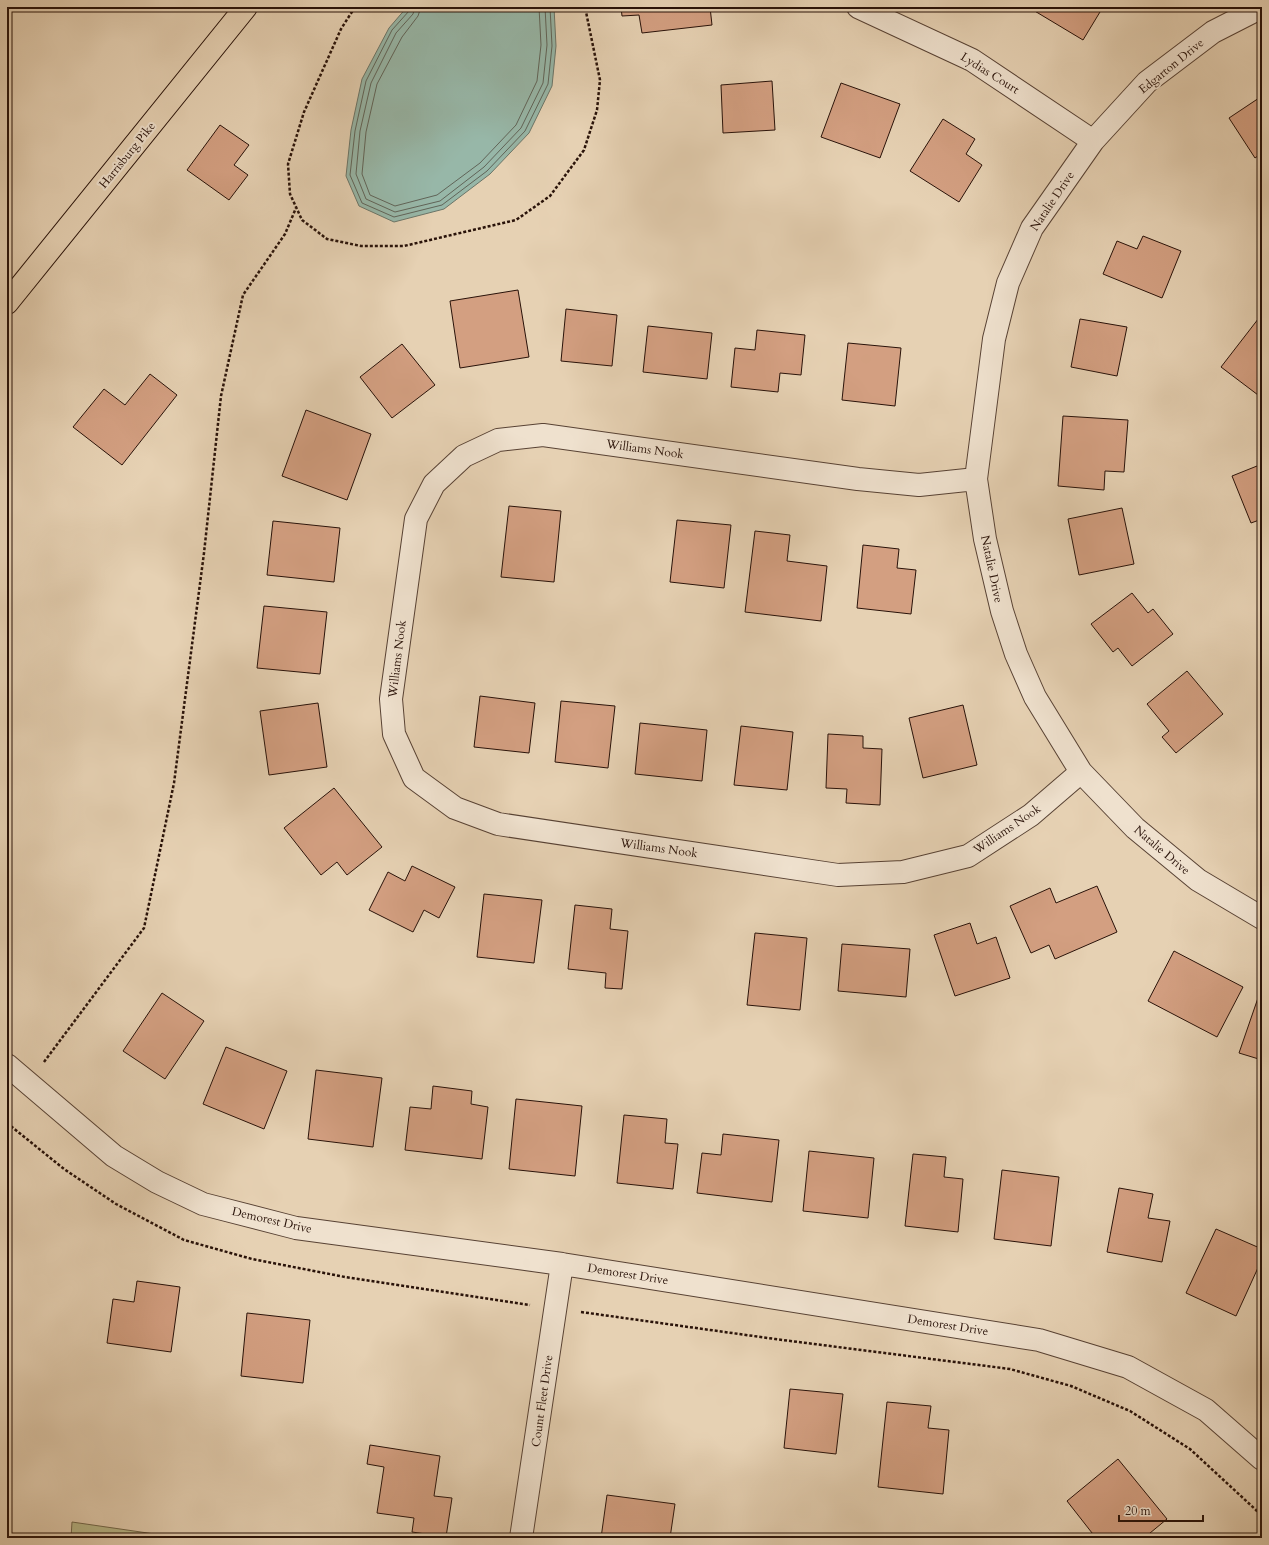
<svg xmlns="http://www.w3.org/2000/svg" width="1269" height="1545" font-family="Cardo,serif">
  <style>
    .green { fill: #b9ba8a; stroke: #71664a }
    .water { fill: #97b7a8; stroke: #6b7568 }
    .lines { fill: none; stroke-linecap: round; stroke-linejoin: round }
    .shore { stroke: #606458; stroke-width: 1 }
    .building { fill: #d39f81; stroke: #291209 }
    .minor-casing { stroke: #584234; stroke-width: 24 }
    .primary-casing { stroke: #291209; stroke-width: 24 }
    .path { stroke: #291209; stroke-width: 2.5; stroke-dasharray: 3 2; stroke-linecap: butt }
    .minor { stroke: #efe1ce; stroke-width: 22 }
    .primary { stroke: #e6d1b3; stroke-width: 22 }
    .labels { text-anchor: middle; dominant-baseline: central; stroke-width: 4; stroke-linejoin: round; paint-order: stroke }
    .street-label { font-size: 12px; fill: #291209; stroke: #efe1ce }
  </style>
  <rect width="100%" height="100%" fill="#e6d1b3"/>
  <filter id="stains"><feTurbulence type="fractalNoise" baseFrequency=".005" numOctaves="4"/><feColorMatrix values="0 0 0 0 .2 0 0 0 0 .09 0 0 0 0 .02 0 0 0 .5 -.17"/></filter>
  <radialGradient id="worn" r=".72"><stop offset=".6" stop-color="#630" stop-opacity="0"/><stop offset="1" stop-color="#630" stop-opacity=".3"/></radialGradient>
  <path class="green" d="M72 1522 182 1538H71Z"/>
  <path class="water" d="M407 7H554L556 46 552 86 529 133 490 174 444 209 394 222 359 206 346 176 351 130 362 79 389 28Z"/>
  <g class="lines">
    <path class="shore" d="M410 7 409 11 392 30 366 81 355 131 350 175 362 203 394 217 442 205 487 171 525 131 548 84 552 46 550 7
      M415 7 413 14 396 33 371 83 360 131 356 174 366 199 395 212 440 201 484 167 521 128 543 83 547 45 545 7
      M421 7 418 16 402 37 377 84 366 132 362 174 370 195 395 206 437 195 480 163 516 125 537 81 541 45 539 7"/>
  </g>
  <path class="building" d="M621 7H710L712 25 642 33 639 15 622 16Z
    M1028 7H1103L1083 40Z
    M772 81 775 130 723 133 721 85Z
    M841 83 900 104 880 158 821 137Z
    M1262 96V153L1255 158 1229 118Z
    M943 119 975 139 966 154 982 165 959 202 910 171Z
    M220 125 249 145 234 165 248 175 229 200 187 170Z
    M1143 236 1181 251 1162 298 1103 274 1117 241 1137 249Z
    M518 290 529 357 460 368 450 301Z
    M566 309 617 315 612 366 561 361Z
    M1262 314V398L1221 367Z
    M1080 319 1127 327 1117 376 1071 367Z
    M648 326 712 333 707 379 643 372Z
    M757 330 805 335 801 375 780 373 778 392 731 387 735 348 755 350Z
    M848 343 901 348 895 406 842 400Z
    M402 344 435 385 392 418 360 377Z
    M150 374 177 395 122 465 73 427 104 389 125 405Z
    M306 410 371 434 347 500 282 476Z
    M1063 416 1128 420 1124 472 1105 471 1104 490 1058 486Z
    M1262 464V519L1251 523 1232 476Z
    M509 506 561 511 554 582 501 577Z
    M1122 508 1134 564 1079 575 1068 519Z
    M677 520 731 525 724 588 670 582Z
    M273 521 340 528 334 582 267 575Z
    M755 531 790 535 787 561 827 566 821 621 745 612Z
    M863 545 899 549 897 568 916 570 911 614 857 608Z
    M1132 593 1148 613 1153 609 1173 634 1132 666 1118 648 1113 652 1091 624Z
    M264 606 327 612 320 674 257 668Z
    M1187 671 1223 714 1176 753 1162 737 1169 731 1147 704Z
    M480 696 535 703 529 753 474 747Z
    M561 701 615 706 608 768 555 762Z
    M318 703 327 767 269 775 260 711Z
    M963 705 977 765 923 778 909 718Z
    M640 723 707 730 702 781 635 774Z
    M741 726 793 732 787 790 734 785Z
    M828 734 863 736V748L882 749 880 805 846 803 847 789 826 788Z
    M334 788 382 847 347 875 337 862 321 875 284 828Z
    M412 866 455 887 439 918 424 910 413 932 369 910 388 872 405 881Z
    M1097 886 1117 932 1055 959 1049 945 1031 953 1010 906 1050 888 1056 903Z
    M484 894 542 900 534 963 477 957Z
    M575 905 612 909 610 929 628 931 622 989 605 988 606 973 568 969Z
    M970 923 977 944 996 937 1010 978 955 996 934 935Z
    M755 933 807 938 800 1010 747 1005Z
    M842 944 910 949 906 997 838 991Z
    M1174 951 1243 987 1217 1037 1148 1001Z
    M162 993 204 1021 165 1079 123 1051Z
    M1259 995 1262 997V1060L1239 1053Z
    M226 1047 287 1071 264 1129 203 1104Z
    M316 1070 382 1078 373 1147 308 1139Z
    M433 1086 472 1091 471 1104 488 1107 482 1159 405 1150 410 1107 431 1109Z
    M516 1099 582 1106 575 1176 509 1169Z
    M624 1115 667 1119 665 1143 678 1144 673 1189 617 1183Z
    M723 1134 779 1140 772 1202 697 1193 702 1153 721 1155Z
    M809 1151 874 1158 868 1218 803 1211Z
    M913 1154 946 1157 944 1177 963 1179 958 1232 905 1226Z
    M1002 1170 1059 1177 1051 1246 994 1239Z
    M1119 1188 1153 1194 1148 1218 1170 1221 1162 1262 1107 1252Z
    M1216 1229 1262 1249V1259L1236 1316 1186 1293Z
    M137 1281 180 1287 171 1352 107 1343 113 1299 134 1302Z
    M247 1313 310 1320 303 1383 241 1376Z
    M790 1389 843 1394 836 1454 784 1448Z
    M887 1402 931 1406 928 1428 949 1430 943 1494 878 1487Z
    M370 1445 440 1456 434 1496 452 1498 446 1537 412 1532 414 1518 377 1513 384 1467 367 1464Z
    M1118 1459 1167 1519 1144 1538H1096L1067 1501Z
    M607 1495 675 1504 670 1538H601Z"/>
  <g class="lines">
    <g class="minor-casing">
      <path id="minor" d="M858 7 972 60 1093 141
        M1262 7 1213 32 1147 82 1093 141 1032 228 1008 283 994 339 976 479 985 539 1002 611 1016 654 1035 697 1081 772 1135 828 1198 880 1262 918
        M976 479 919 485 858 479 543 435 498 440 464 456 434 484 416 519 391 699 394 734 414 778 455 808 498 824 838 875 903 872 968 856 1031 815 1081 772
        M7 1065 114 1156 157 1182 203 1204 296 1228 562 1264 1039 1340 1128 1367 1206 1410 1262 1459
        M521 1538 562 1264"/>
    </g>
    <g class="primary-casing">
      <path id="primary" d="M7 303 246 7"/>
    </g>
    <path class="path" d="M355 7 341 29 304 112 288 164 290 194 302 220 327 239 361 246H404L516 220 550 196 584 150 597 110 600 80 585 7
      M44 1062 144 928 174 783 204 553 221 396 243 295 285 234 296 208
      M7 1107 11 1102
      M7 1123 64 1169 116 1204 184 1240 252 1259 345 1277 530 1305
      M581 1312 775 1339 1010 1369 1071 1386 1130 1411 1190 1449 1256 1510 1262 1518"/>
    <use href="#minor" class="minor"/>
    <use href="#primary" class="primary"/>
  </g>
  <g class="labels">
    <g class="street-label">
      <text transform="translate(1171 66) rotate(-39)">Edgarton Drive</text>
      <text transform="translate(990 73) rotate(32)">Lydias Court</text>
      <text transform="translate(127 155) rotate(-51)">Harrisburg Pike</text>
      <text transform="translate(1052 201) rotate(-56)">Natalie Drive</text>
      <text transform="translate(645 449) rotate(8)">Williams Nook</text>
      <text transform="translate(992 569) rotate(78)">Natalie Drive</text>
      <text transform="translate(397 659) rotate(-83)">Williams Nook</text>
      <text transform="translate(1007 829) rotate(-34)">Williams Nook</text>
      <text transform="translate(659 848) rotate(8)">Williams Nook</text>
      <text transform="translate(1162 850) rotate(40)">Natalie Drive</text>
      <text transform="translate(272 1220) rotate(13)">Demorest Drive</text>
      <text transform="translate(628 1274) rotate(9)">Demorest Drive</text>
      <text transform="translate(948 1325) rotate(9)">Demorest Drive</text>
      <text transform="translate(542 1401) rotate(-82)">Count Fleet Drive</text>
    </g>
  </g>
  <rect width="1269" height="1545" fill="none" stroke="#e6d1b3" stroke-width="24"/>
  <rect x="8" y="8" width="1253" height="1529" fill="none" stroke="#291209" stroke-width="2"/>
  <rect x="12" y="12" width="1245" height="1521" fill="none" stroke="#291209"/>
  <path d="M1119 1515v6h84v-6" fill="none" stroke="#291209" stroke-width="2"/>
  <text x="1125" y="1515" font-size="12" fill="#291209" stroke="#efe1ce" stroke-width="3" paint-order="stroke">20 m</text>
  <rect width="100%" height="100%" filter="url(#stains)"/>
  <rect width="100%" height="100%" fill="url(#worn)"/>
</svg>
